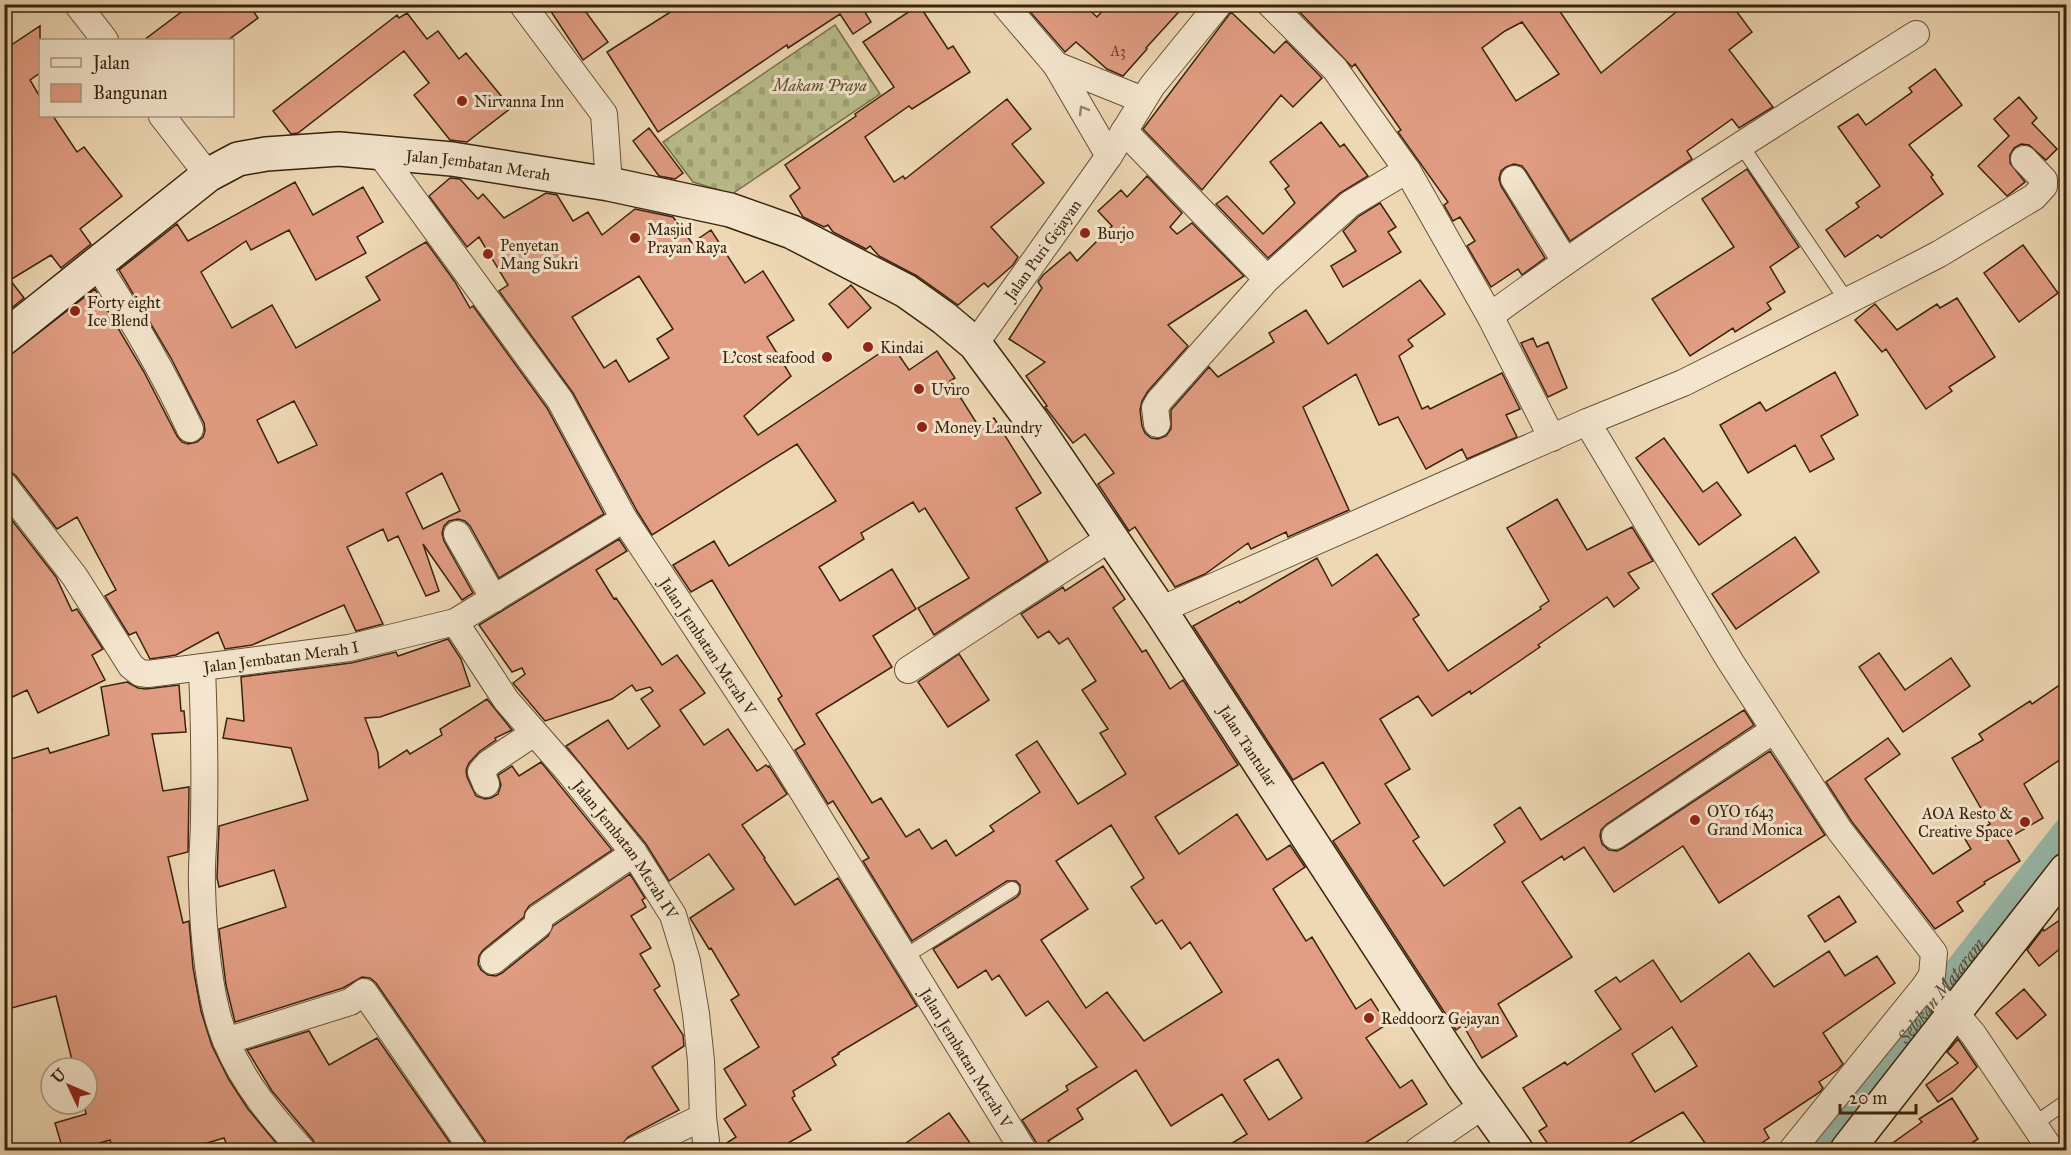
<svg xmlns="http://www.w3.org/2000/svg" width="2071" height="1155" font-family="'IM FELL Great Primer',serif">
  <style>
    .cemetery { fill: url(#cemetery-stones); stroke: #79704c; stroke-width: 1.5 }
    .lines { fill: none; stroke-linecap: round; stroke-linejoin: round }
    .canal { stroke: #99baac; stroke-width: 27 }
    .building { fill: #e19d83; stroke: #39230d; stroke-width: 1.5; fill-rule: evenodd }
    .lane-casing { stroke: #665037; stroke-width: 16 }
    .street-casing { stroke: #665037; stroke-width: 28 }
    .secondary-casing { stroke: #39230d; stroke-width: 36 }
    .lane { stroke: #f4e6ce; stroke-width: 14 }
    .street { stroke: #f4e6ce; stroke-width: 26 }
    .secondary { stroke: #f4e6ce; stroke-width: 33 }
    .oneway { stroke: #96846e }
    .poi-dot { fill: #8f2418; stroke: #f4e6ce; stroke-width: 2 }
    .labels { text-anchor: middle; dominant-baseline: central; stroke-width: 6; stroke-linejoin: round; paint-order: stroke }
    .number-label { font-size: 14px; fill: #63422a }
    .park-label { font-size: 16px; font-style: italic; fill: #594a2d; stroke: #f4e6ce }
    .poi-label { font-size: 16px; fill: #39230d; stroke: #f4e6ce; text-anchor: start }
    .street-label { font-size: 16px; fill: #39230d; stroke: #f4e6ce }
    .water-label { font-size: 18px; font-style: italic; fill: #56503d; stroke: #f4e6ce }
  </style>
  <defs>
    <pattern id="cemetery-stones" width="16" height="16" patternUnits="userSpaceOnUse" patternTransform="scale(1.5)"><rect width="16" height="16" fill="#b9be8c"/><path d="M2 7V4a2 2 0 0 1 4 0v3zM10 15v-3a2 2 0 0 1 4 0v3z" fill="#a0a378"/></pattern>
  </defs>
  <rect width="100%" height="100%" fill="#eed8b4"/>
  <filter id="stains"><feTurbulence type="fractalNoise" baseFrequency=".00333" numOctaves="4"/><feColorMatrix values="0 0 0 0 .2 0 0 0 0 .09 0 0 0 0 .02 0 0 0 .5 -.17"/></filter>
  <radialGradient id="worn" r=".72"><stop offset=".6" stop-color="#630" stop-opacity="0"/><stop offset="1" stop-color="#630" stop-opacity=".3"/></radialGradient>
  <path class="cemetery" d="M835 25 880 94 732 194 693 182 663 142Z"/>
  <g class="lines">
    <path class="canal" id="s1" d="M1817 1150 2066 831"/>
  </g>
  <path class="building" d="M192 4H248L258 18 228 40H144Z
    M546 4H580L608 42 583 60Z
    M683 4H860L871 22 853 34 840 14 788 48 787 45 658 132 607 52Z
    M1026 4H1083L1097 17 1109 4H1186L1146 48 1147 49 1123 76 1107 69 1076 42 1065 52 1025 6Z
    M1292 4H1555L1601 73 1686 4H1731L1752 32 1729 50 1773 107 1739 128 1732 119 1687 151 1692 159 1570 241 1526 171 1522 166 1514 164 1506 167 1501 171 1499 179 1501 186 1545 258 1522 275 1518 269 1491 287 1467 246 1475 241 1460 217 1453 221 1444 205 1448 202 1398 132 1401 130 1355 64 1352 67ZM1522 22 1559 74 1516 101 1482 48 1505 31Z
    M919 5 948 49 953 46 970 72 912 109 909 106 865 137 894 182 903 176 905 179 1007 99 1031 129 1012 144 1044 183 991 227 1018 257 1013 265 988 287 984 283 958 305 917 276 879 256 870 246 866 249 833 232 828 225 824 227 803 217 790 196 800 188 785 165 856 116 855 114 894 87 863 42Z
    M1231 12 1274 53 1286 41 1322 78 1293 107 1281 95 1202 190 1143 129Z
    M407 13 427 39 438 31 459 59 466 53 511 108 467 142 450 140 414 95 429 83 404 51 298 133 291 134 273 111 397 15 399 18Z
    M40 26V73L30 80 40 97V116H53L77 152 84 147 122 196 80 229 91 244 61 268 51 255 10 280 24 298 4 314V50Z
    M1935 69 1962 105 1909 145 1933 175 1931 177 1943 194 1881 238 1878 235 1845 257 1826 230 1859 207 1856 203 1880 186 1838 127 1858 114 1866 125 1912 92 1909 88Z
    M2019 97 2037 118 2032 123 2057 149 2046 160 2029 145 2021 144 2014 148 2010 155V163L2025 182 2007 196 1978 166 2009 136 1994 119Z
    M1321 122 1340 147 1344 144 1368 176 1340 193 1268 258 1216 204 1227 196 1263 234 1295 203 1285 189 1289 186 1270 162Z
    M649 128 683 173 675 179 659 176 633 141Z
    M1747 169 1799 247 1770 267 1785 292 1767 303 1771 309 1735 332 1733 328 1690 356 1652 299 1734 247 1702 199Z
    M1147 176 1182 213 1170 227 1177 234 1192 223 1244 276 1168 325 1188 346 1148 391 1142 401 1140 410 1142 426 1145 433 1151 438 1158 439 1166 436 1171 429V410L1209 367 1218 377 1274 342 1269 333 1306 310 1328 344 1420 280 1445 314 1408 340 1413 346 1399 356 1422 409 1428 406 1430 409 1502 373 1520 409 1506 415 1517 437 1467 459 1462 449 1426 469 1398 417 1379 425 1356 374 1303 407 1349 510 1288 537 1286 532 1251 549 1248 543 1205 574 1175 587 1135 527 1129 531 1098 484 1114 473 1085 434 1073 443 1045 407 1047 406 1026 376 1045 362 1009 339 1042 288 1038 282 1043 275 1070 252 1077 261 1112 226 1098 211 1121 190 1127 197Z
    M450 178 460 179 478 199 483 194 504 218 546 193 557 195 573 221 588 212 602 235 635 209 673 217 692 243 711 230 745 283 763 271 794 320 767 337 791 376 744 416 758 435 892 345 909 370 937 351 955 378 950 381 979 427 994 418 1041 493 1016 508 1048 561 934 635 918 608 969 578 925 508 919 512 913 502 861 533 864 539 819 567 840 601 892 569 916 609 873 636 892 667 816 714 872 803 881 798 906 837 919 829 932 849 946 840 956 856 994 831 990 826 1040 792 1016 755 1037 741 1078 804 1126 774 1100 733 1108 729 1082 690 1096 681 1068 638 1059 644 1049 631 1038 638 1021 614 1063 587 1065 591 1103 566 1125 599 1113 608 1142 652 1146 650 1170 689 1183 680 1238 765 1155 817 1179 854 1237 814 1267 860 1290 845 1305 867 1273 889 1306 941 1312 937 1356 1009 1371 999 1387 1024 1366 1038 1400 1088 1412 1080 1427 1104 1354 1150H1221L1247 1134 1222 1094 1171 1126 1136 1070 1077 1109 1083 1119 1048 1141 1050 1143 1038 1150 1036 1142 1022 1120 1068 1090 1066 1086 1097 1067 1048 1001 1026 1016 999 975 992 980 986 970 958 988 933 949 1017 897 1020 893V885L1016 881H1007L912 941 863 861 869 858 833 801 828 804 795 750 805 744 778 699 782 696 712 580 691 592 673 565 714 541 729 566 836 501 797 444 652 535 637 511 573 393 499 291 508 285 479 237 467 247 429 196ZM639 276 673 329 657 339 669 358 629 382 616 360 604 368 572 317ZM1111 825 1144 878 1131 887 1156 924 1162 920 1181 949 1190 942 1222 992 1144 1041 1107 992 1086 1008 1041 940 1088 909 1056 861ZM1278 1059 1302 1098 1269 1120 1244 1080Z
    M295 182 313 215 363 187 383 222 357 237 366 253 316 280 289 230 251 250 246 241 201 272 232 328 272 305 296 348 380 300 366 277 426 242 455 282 470 308 473 306 547 408 604 514 499 578 470 526 465 521 458 519 449 521 444 526 442 533 444 541 473 593 462 600 423 544 439 591 426 596 398 536 388 541 383 529 347 547 383 624 356 631 344 605 252 645 225 649 218 632 176 655 150 659 136 632 129 635 105 596 116 590 77 517 57 529 16 476 10 471 4 470V360L95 289 144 372 177 436 182 442 188 444 197 442 203 437 205 431 204 423 171 358 119 270 177 224 188 241ZM294 401 317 445 278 463 257 420ZM442 473 460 511 423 529 406 493Z
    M1380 203 1396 227 1388 232 1401 252 1343 287 1331 266 1356 251 1343 231 1359 216Z
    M2023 245 2058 293 2019 322 1984 273Z
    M851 285 871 308 848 328 829 304Z
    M1957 298 1995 357 1949 387 1952 391 1926 409 1886 349 1882 352 1855 320 1875 304 1897 330 1937 304 1940 308Z
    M1533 338 1537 347 1548 342 1567 388 1548 397 1521 343Z
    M1835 372 1858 415 1821 436 1834 459 1810 472 1795 445 1748 473 1720 425 1760 402 1766 411Z
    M1664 438 1703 492 1717 482 1741 515 1699 545 1636 458Z
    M1557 499 1587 550 1632 527 1653 561 1628 573 1639 588 1614 607 1607 597 1538 645 1540 647 1471 694 1470 691 1432 716 1418 696 1380 719 1410 769 1385 784 1419 837 1413 841 1444 886 1505 842 1494 825 1520 807 1541 840 1744 710 1754 725 1607 824 1601 830 1600 836 1602 844 1609 850 1617 851 1623 848 1770 751 1825 835 1719 903 1683 846 1614 892 1584 847 1564 860 1562 856 1522 882 1572 957 1498 1004 1517 1036 1482 1058 1463 1025 1456 1030 1333 841 1360 823 1323 762 1293 780 1193 626 1239 601 1240 603 1317 558 1332 586 1377 554 1419 615 1413 619 1448 671 1541 609 1540 607 1549 601 1507 528Z
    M4 510 56 577 72 611 77 609 103 649 92 655 105 680 38 713 27 690 4 701Z
    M1795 537 1819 572 1736 629 1712 594Z
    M619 539 627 551 596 570 614 599 616 598 662 665 677 655 705 693 680 710 704 745 728 729 757 771 766 765 768 767 769 766 787 794 742 825 765 858 764 859 795 905 838 878 917 1006 838 1053 839 1054 832 1058 836 1065 793 1091 795 1096 792 1098 811 1130 776 1150H722V1146L736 1137 724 1119 746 1105 724 1069 759 1047 731 1000 739 995 711 948 709 949 690 918 734 889 709 854 669 881 646 844 566 746 608 720 628 749 660 726 641 699 653 691 650 687 636 691 632 685 612 699 545 721 513 683 525 674 522 668 512 672 479 625Z
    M448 639 461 659 470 686 380 717 365 718 378 753 379 768 407 750 410 754 442 735 440 729 487 699 512 730 495 738 496 740 480 751 469 763 466 770 467 777 476 796 485 799 491 798 498 794 501 785 498 775 512 766 519 776 541 762 612 850 529 906 525 912 524 917 483 950 479 956 478 964 481 970 488 975 496 976 502 973 548 936 553 926 630 874 645 898 642 900 646 907 631 916 651 948 640 954 660 986 654 990 683 1035 684 1046 652 1067 679 1110 628 1137 621 1146 614 1150H488L485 1141 376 983 370 978 362 977 343 988 235 1022 226 985 219 929 286 907 274 870 219 887 217 878 219 826 308 800 291 748 223 738 227 718 244 721 241 677 351 663 396 652 398 656Z
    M1879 653 1905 690 1951 658 1970 686 1903 732 1859 667Z
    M959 654 989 700 948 727 918 682Z
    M2067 680V755L2024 784 2043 818 2007 839 2020 861 1984 882 1985 884 1957 902 1963 911 1935 929 1852 822 1826 782 1888 738 1900 754 1865 779 1933 874 1971 849 1965 839 1990 824 1952 758 1983 740 1979 734 2030 701 2032 704Z
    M127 682 138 688 146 689 179 685 181 711H184L186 732 152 734 163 791 189 787 188 852 168 857 183 923 189 921 193 968 201 1011 212 1046 229 1080 248 1109 282 1150H229L224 1138 184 1150H150L149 1145 132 1150H113L110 1140 76 1150H63L55 1123 86 1114 84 1104H87V1068H74L56 996 4 1010V812L12 810 4 785V761L48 748 50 753 109 735 101 687Z
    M1839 896 1856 922 1825 942 1808 916Z
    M2067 915V943L2039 966 2027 950 2043 929 2044 931Z
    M1829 951 1845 976 1877 956 1895 983 1823 1033 1843 1064 1837 1070 1819 1082 1823 1088 1820 1092 1764 1129 1769 1138 1751 1150H1710L1683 1112 1617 1150H1552L1539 1131 1547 1126 1523 1088 1565 1062 1567 1065 1621 1029 1595 991 1616 977 1620 982 1653 960 1681 1002 1749 953 1774 987ZM1672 1027 1697 1066 1655 1092 1632 1054Z
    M2024 989 2046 1015 2017 1039 1996 1013Z
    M309 1031 329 1065 377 1038 455 1150H317L313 1140 272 1091 247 1050Z
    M1958 1039 1977 1067 1954 1091 1938 1102 1926 1085 1958 1063 1947 1052Z
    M1952 1098 1978 1139 1961 1150H1883L1922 1122 1919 1119Z
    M949 1113 975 1150H896Z"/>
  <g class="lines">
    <g class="lane-casing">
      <path id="lane" d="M1741 145 1847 301
        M904 957 1012 889
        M2034 1124 2066 1102"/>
    </g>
    <g class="street-casing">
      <g id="street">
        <path d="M77 4 105 40"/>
        <path d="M522 4 604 114 609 184"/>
        <path d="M1004 4 1056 65 1109 156"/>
        <path d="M1270 4 1335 69 1407 170 1490 316 1552 438"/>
        <path d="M1056 65 1143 100"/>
        <path d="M162 116 208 175"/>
        <path d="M1124 131 1267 279"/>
        <path id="s2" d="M378 151 560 400 624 519 779 753 1023 1150"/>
        <path d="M1514 179 1565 261"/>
        <path d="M96 263C131 317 163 371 190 429"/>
        <path d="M1490 316C1627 215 1772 125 1916 34"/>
        <path id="s3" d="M975 344 1109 156 1152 86 1219 4"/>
        <path d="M1587 422 1730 661 1840 831 1934 953 1932 975 1925 986 1792 1150"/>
        <path d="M1157 424 1155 408 1159 401 1267 279 1350 204 1407 170"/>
        <path id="s4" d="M4 485 75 577 131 666 140 673 148 674 349 648 455 622 624 519"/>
        <path d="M457 534 494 599"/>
        <path d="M1160 610 1587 422 1683 383 1883 283 1939 254 2034 197 2044 186V180L2024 159"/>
        <path id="s5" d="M455 622 506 700 569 772 634 853 673 915 687 961 696 1014 701 1061 703 1117 707 1150"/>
        <path d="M202 668C204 718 205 768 204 818 204 841 201 864 202 886 203 931 209 1003 227 1043 244 1084 272 1117 302 1150"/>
        <path d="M908 670 1110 538"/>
        <path d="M486 784 481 772 489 763 534 733"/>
        <path d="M1615 836 1774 730"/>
        <path d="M493 961 539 924 538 918 634 853"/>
        <path d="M1925 986 1955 1013 1973 1034 2051 1150"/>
        <path d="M226 1041 350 1002 364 992 473 1150"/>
        <path d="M635 1150 703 1117"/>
        <path d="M1418 1150 1484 1105"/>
      </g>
    </g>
    <g class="secondary-casing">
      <g id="secondary">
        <path id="s6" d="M4 338 208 175 238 159 266 154 339 149 452 159 609 184 730 210 792 232 906 291 944 318 975 344 1032 421 1160 610 1464 1077 1516 1150"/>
        <path d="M1847 1150 2066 870"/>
      </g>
    </g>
    <use href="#lane" class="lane"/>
    <use href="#street" class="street"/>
    <use href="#secondary" class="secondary"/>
  </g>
  <defs><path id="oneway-chevron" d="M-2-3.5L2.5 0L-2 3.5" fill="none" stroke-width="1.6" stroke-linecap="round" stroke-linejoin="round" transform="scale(1.5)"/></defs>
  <use class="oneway" href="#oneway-chevron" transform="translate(1083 110) rotate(-120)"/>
  <g class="poi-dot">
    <circle cx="462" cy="101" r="6"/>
    <circle cx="1085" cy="233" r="6"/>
    <circle cx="635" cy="238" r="6"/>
    <circle cx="488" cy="254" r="6"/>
    <circle cx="75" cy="311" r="6"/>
    <circle cx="868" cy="347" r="6"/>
    <circle cx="827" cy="357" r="6"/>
    <circle cx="919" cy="389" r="6"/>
    <circle cx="922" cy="427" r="6"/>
    <circle cx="1695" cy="820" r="6"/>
    <circle cx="2025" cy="822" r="6"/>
    <circle cx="1369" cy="1018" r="6"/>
  </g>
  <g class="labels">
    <g class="number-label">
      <text x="1118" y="51">A3</text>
    </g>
    <g class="park-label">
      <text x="820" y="85">Makam Praya</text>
    </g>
    <g class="poi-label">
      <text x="474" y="101">Nirvanna Inn</text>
      <text x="647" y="229">Masjid<tspan x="647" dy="18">Prayan Raya</tspan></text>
      <text x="1097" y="233">Burjo</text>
      <text x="500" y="245">Penyetan<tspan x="500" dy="18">Mang Sukri</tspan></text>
      <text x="87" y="302">Forty eight<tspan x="87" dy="18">Ice Blend</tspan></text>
      <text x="880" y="347">Kindai</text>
      <text x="815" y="357" text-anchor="end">L'cost seafood</text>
      <text x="931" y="389">Uviro</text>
      <text x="934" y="427">Money Laundry</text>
      <text x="1707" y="811">OYO 1643<tspan x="1707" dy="18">Grand Monica</tspan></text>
      <text x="2013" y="813" text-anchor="end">AOA Resto &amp;<tspan x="2013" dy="18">Creative Space</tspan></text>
      <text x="1381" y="1018">Reddoorz Gejayan</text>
    </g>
    <g class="street-label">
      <text stroke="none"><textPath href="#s6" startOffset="537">Jalan Jembatan Merah</textPath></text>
      <text stroke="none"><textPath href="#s3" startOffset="116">Jalan Puri Gejayan</textPath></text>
      <text stroke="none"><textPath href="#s2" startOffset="596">Jalan Jembatan Merah V</textPath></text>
      <text stroke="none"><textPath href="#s4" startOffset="375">Jalan Jembatan Merah I</textPath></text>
      <text stroke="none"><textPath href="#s6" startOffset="1560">Jalan Tantular</textPath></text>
      <text stroke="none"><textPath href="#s5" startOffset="285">Jalan Jembatan Merah IV</textPath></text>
      <text stroke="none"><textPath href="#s2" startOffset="1082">Jalan Jembatan Merah V</textPath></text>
    </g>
    <g class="water-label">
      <text stroke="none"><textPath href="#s1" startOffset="202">Selokan Mataram</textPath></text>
    </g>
  </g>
  <rect width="2071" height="1155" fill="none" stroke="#eed8b4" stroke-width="24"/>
  <rect x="6" y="6" width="2059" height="1143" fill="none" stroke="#39230d" stroke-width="3"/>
  <rect x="12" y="12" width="2047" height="1131" fill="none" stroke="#39230d" stroke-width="1.5"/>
  <rect x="39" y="39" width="195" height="78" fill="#f4e6ce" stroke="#a99881" stroke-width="1.5"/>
  <rect x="51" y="58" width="30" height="9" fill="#f4e6ce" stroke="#a99881" stroke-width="1.5"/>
  <text x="93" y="69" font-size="18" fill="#39230d">Jalan</text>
  <rect x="51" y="84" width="30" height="18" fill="#e19d83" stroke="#a99881" stroke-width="1.5"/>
  <text x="93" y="99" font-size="18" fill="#39230d">Bangunan</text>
  <g transform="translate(69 1086) rotate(314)"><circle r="28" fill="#f4e6ce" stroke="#a99881" stroke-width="1.5"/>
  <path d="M0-4.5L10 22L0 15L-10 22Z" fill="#8f2418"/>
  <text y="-9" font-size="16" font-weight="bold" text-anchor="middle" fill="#39230d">U</text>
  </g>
  <path d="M1840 1104v9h76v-9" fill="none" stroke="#39230d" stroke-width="3"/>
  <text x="1849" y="1104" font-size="18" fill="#39230d" stroke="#f4e6ce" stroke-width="4.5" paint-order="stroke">20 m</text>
  <rect width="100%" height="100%" filter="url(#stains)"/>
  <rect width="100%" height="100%" fill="url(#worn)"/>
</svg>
